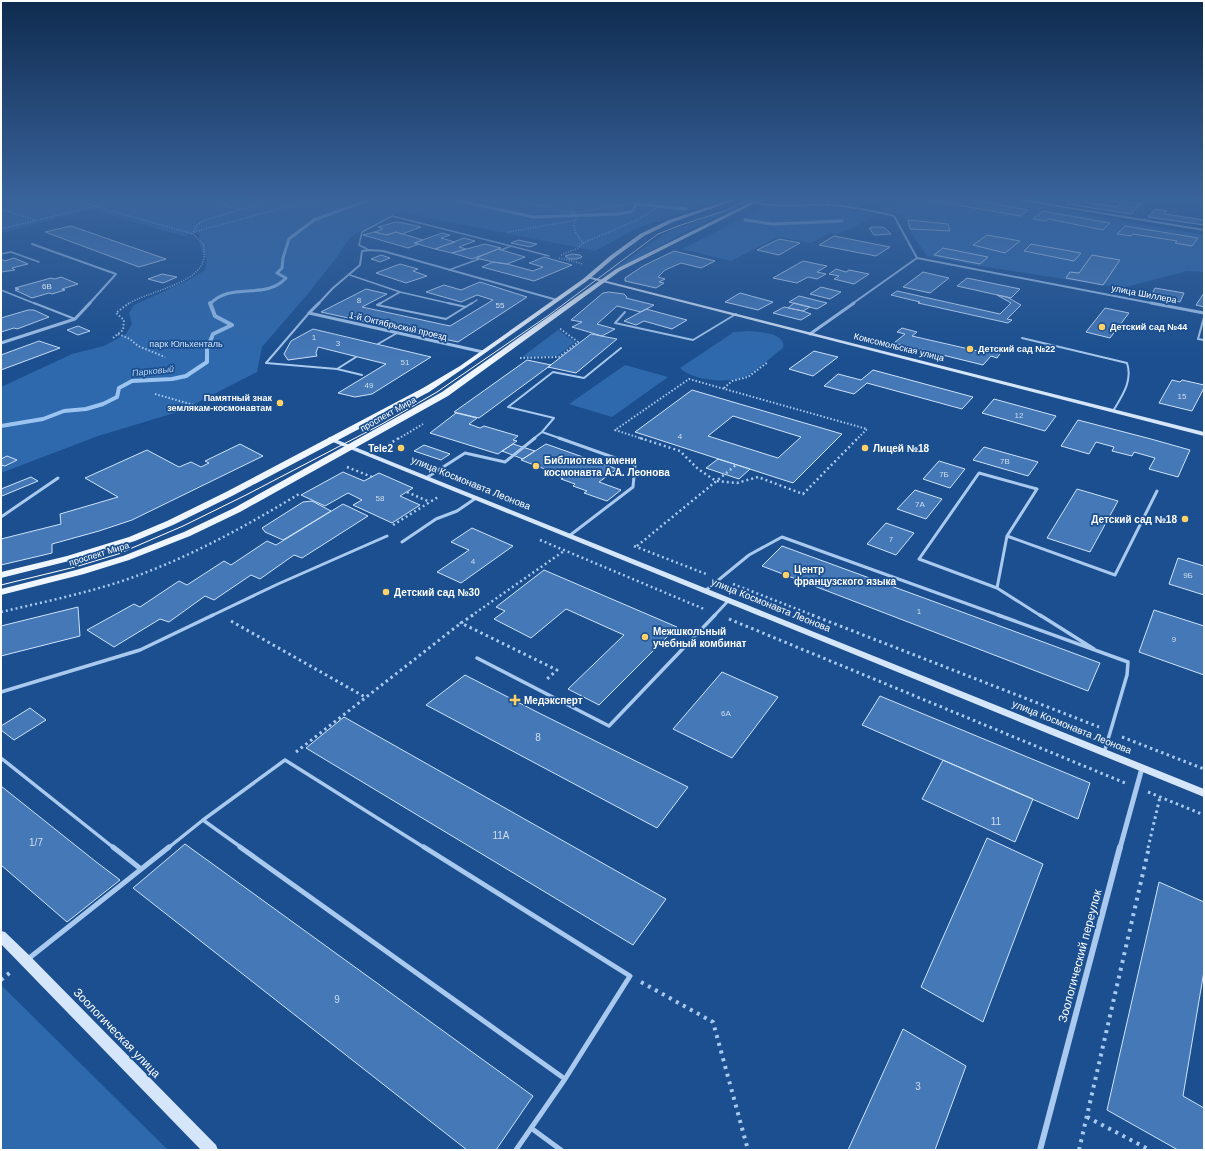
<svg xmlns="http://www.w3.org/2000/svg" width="1205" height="1151" font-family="Helvetica,sans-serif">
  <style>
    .green { fill: #2e69ad }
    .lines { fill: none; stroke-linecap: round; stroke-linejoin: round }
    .stream-far1 { stroke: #9cc4f0; stroke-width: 3 }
    .stream { stroke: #9cc4f0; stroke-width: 4 }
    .building { fill: #4478b7; stroke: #cfe3fa; fill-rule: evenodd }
    .path-far4 { stroke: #a9c9ee; stroke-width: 1.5; stroke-dasharray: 1 1.5; stroke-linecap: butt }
    .path-far3 { stroke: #a9c9ee; stroke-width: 2; stroke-dasharray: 1.5 2; stroke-linecap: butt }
    .path-far2 { stroke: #a9c9ee; stroke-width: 2.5; stroke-dasharray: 2 3; stroke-linecap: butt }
    .path-far1 { stroke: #a9c9ee; stroke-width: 3; stroke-dasharray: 2.5 3.5; stroke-linecap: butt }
    .path { stroke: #a9c9ee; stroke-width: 4; stroke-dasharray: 3 5; stroke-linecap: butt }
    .lane-far4 { stroke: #a9c9ee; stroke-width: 1.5 }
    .lane-far3 { stroke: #a9c9ee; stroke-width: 2 }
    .lane-far2 { stroke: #a9c9ee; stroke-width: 3 }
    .lane-far1 { stroke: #a9c9ee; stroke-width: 3.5 }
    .lane { stroke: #a9c9ee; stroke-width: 5 }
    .street-far3 { stroke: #a9c9ee; stroke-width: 2 }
    .street-far2 { stroke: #a9c9ee; stroke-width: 3 }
    .street-far1 { stroke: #a9c9ee; stroke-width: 5 }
    .street { stroke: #a9c9ee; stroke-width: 6 }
    .secondary { fill: #d6e6fa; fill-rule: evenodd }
    .primary { fill: #f0f6ff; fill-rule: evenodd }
    .tram { stroke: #fff; stroke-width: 1 }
    .poi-dot { fill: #ffd166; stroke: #1b4f8f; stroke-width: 1.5 }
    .labels { text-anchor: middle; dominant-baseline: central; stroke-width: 3.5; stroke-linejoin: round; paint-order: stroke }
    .number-label { font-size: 8px; fill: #d0dded }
    .far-street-label { font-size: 9px; fill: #fff; stroke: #1b4f8f }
    .far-poi-label { font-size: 9px; font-weight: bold; fill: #fff; stroke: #1b4f8f; text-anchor: start }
    .far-park-label { font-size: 9px; fill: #cfe3fa; stroke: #1b4f8f }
    .far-water-label { font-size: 9px; font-style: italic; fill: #b5d3f5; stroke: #1b4f8f }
    .poi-label { font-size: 10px; font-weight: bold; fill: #fff; stroke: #1b4f8f; text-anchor: start }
    .street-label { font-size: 10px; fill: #fff; stroke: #1b4f8f }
    .near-number-label { font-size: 10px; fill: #d0dded }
    .near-street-label { font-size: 12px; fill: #fff; stroke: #1b4f8f }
  </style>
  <rect width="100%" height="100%" fill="#1b4f8f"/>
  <path class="green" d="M1 200H718L637 228 595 251 400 212 376 222 350 237 337 257 311 290 262 347 257 372 181 411 98 436 1 473V387L72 354 104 346 126 334 132 324 129 313 134 305 187 281 205 270 207 259 201 250 199 232 183 236 92 210 1 233Z
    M916 200H1005L1204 235V272L1187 271 1122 288 974 265 927 256 912 234 904 216 880 209Z
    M766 206 837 207 876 214 862 223 837 234 830 233 811 243 778 237 731 261 682 249Z
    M735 207 739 208 691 229 620 268 617 267 665 233Z
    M558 330 575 342 557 356 522 357Z
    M749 331C759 332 787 333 783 348 773 355 757 371 746 376 729 384 693 381 680 368L734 332Z
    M625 365 668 377 612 417 569 404Z
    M1 985 168 1150H1Z"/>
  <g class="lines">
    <path class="stream-far1" d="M455 200 533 217 618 214 630 212 634 209 636 204 686 209
      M745 220 773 224 842 221
      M210 304C231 281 265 301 286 278L277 273 282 268 283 258 289 239 314 220 368 200"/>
    <path class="stream" d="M1 426 43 419 64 411 86 409 103 404 117 397 119 388 132 381 172 379 186 376 207 362V349L213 334 232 325 215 316 210 303"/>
  </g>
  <path class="building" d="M801 200H825L831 201 826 205Z
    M928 200H972L1028 210 1020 216Z
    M1071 200H1088L1086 202 1117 207 1123 201 1141 204 1131 214 1066 204Z
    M1155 209 1167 211 1164 214 1204 220V225L1148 217Z
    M1043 211 1059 214 1110 223 1103 230 1049 219 1046 221 1033 219Z
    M908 220 948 224 950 231 910 229Z
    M396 222 403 223 421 227 402 234 396 232 387 235 374 232 383 229 378 227Z
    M71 226 166 259 139 267 45 232Z
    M1125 226 1180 235 1198 238 1192 246 1175 243 1177 241 1133 234 1131 236 1117 234Z
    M871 227H882L885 228 891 234 874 235 869 228H872Z
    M374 232 387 235 396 232 423 240 414 243 419 244 408 248 363 235Z
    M442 233 450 235 441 238 455 242 435 249 414 243Z
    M987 235 1020 241 1005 253 973 245Z
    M834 236 890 247 876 256 819 245Z
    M464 238 475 241 459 247 466 249 452 253 435 249Z
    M779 239 800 243 779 255 757 250Z
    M518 240 537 244 530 247 511 243Z
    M485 244 501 248 472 259 452 253Z
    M1031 244 1081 253 1074 261 1024 251Z
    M943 248 988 257 980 264 934 255Z
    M498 249 525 257 507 264 493 262 476 258Z
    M674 251 715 261 701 268 681 263 665 270 658 277 665 279 659 282 664 283 656 288 625 281V278L643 266Z
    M572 254 580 255 582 257 577 259H569L565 256Z
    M381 255 390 258 380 262 371 259Z
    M1092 255 1120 260 1103 285 1066 278 1070 272 1079 273Z
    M544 257 572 265 534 281 482 267 493 262 507 264 533 271 543 267 529 263Z
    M14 258 28 264 12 268 15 270 1 272V259L5 261Z
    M803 261 827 266 817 272 826 274 817 279 808 277 797 283 773 278Z
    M400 264 418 269 413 271 427 276 406 283 376 273Z
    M836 269 846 272 849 270 869 274 854 284 834 279 839 276 829 274Z
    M923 272 949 278 930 293 903 287Z
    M162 274 177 277 163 283 148 279Z
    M61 277 78 284 62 289 65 290 52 294 49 293 32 298 15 290 19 289 15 288 51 278 55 279Z
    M967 278 1020 289 1011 298 957 286Z
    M480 282 527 297 458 342 321 312 366 289 387 294 362 307 450 326 493 300 477 295 461 302 426 292 444 285 461 290Z
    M821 287 841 292 830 299 810 294Z
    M1155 288 1184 293 1180 302 1151 296Z
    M897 291 1000 314 1011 303 997 295 1007 297 1021 305 1007 319 1012 320 1008 323 918 303 920 302 891 295Z
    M609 292 624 294 627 297 626 298 654 305 641 312 617 306 597 324 615 329 602 336 572 327 582 322 571 320 603 293Z
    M740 293 773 302 758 310 725 302Z
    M1204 293V307L1196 305Z
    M799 296 827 303 817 309 789 302Z
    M794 303 810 307 803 311 788 308Z
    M784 307 803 311 811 314 801 320 773 313Z
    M1105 308 1129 313 1110 338 1086 332Z
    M646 309 687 320 672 329 644 321 636 325 624 321Z
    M28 310H34L49 317 17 329 14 328 1 332V318Z
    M78 326 90 331 78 335 67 330Z
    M902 328 917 332 912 336 982 352 985 349 1001 352 997 358 991 356 983 365 894 343 905 334 897 332Z
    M313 329 431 357 372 394 355 397 338 393 386 364 318 347 316 353 317 356 288 360 284 354 291 341Z
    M591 334 617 339 576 373 548 367Z
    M39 341 60 348 1 370V355Z
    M814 351 838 357 813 376 789 369Z
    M527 360 551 365 479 418 454 412Z
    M873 370 973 397 962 409 867 383 854 394 824 386 838 374 861 380Z
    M1172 380 1180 382 1182 380 1204 385V388L1192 411 1159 403Z
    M692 390 842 434 793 483 635 432ZM733 416 801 437 778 458 708 436Z
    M994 399 1056 416 1045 431 982 413Z
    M456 413 477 418 469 424 480 428 484 426 518 436 513 440 517 441 498 454 430 433Z
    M1078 420 1151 439 1190 450 1178 477 1149 469 1155 458 1134 452 1132 456 1112 451 1114 447 1096 442 1089 454 1061 446Z
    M240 444 263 456 132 520 99 531 52 544V553L1 565V539L61 524 60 514 118 497 85 478 147 450 179 467 191 462 201 467 209 463 205 461Z
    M513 444 535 451 523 459 502 451Z
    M546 444 617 469 599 482 621 490 607 501 584 493 587 491 573 486 575 484 561 479 563 478 547 472 550 471 521 460Z
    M424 445 450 454 441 460 414 451Z
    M984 447 1038 462 1028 476 973 460Z
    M7 456 17 460 5 466 1 465V459Z
    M718 459 750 469 739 479 706 468Z
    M939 461 965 469 950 488 923 479Z
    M343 472 364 481 379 473 413 488 400 496 420 505 392 523 353 505 362 500 348 493 325 506 301 495Z
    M31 477 38 481 2 496 1 495V489Z
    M1077 489 1118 501 1090 552 1047 538Z
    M915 490 942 499 926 519 897 509Z
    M312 501 331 511 283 540 265 532 262 528 303 502Z
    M343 504 368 516 302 558 294 555 260 579 251 575 214 600 205 596 169 622 160 619 114 647 87 630 134 604 140 607 179 581 187 585 224 561 231 565 267 541 276 545Z
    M886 523 914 533 896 555 867 544Z
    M472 528 513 546 461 583 437 572 469 550 451 542Z
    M782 546 935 602 1100 663 1088 691 762 566Z
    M1178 558 1204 566V595L1169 584Z
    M544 570 677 627 599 705 568 689 624 635 566 609 531 638 494 619 505 611 496 607Z
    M78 607 80 636 1 656V626Z
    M1154 610 1204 626V675L1139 652Z
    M722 672 778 697 732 758 673 729Z
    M465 675 539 713 688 787 657 828 426 705Z
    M880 696 1090 783 1078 819 862 725Z
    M30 708 46 720 14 740 1 730V726Z
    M344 717 666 899 633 945 306 748Z
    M943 760 1033 799 1015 842 922 799Z
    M1 786 95 861 120 880 67 922 1 865Z
    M987 838 1043 864 983 1022 921 987Z
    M185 844 533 1096 496 1150H467L133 888Z
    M1159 882 1204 902V971L1183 1096 1204 1108V1150H1178L1107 1110Z
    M903 1029 966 1066 935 1150H848Z"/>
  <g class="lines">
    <path class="path-far4" d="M73 200 193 234
      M209 200 241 210
      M513 200 573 213 629 204 639 200
      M1 209 35 220
      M1 229 119 200
      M194 232 297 204 318 203 327 200
      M508 232 576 220
      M583 243 637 220 658 207
      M561 255 578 248 583 243C577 234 571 229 576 218L568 200
      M559 258 583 264
      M128 304C147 292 192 285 202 264 205 258 204 251 204 245L193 234 197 225 205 220 274 200"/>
    <path class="path-far3" d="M118 334 130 339 138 346 165 357
      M113 338 123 330 124 320 116 313 129 303
      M520 358 559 357 578 342 559 328
      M724 388 732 381 748 377 768 362
      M155 394 201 407
      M398 439 423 424
      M643 439 615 430 689 379 867 429 857 439"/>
    <path class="path-far2" d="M640 438 680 451 698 469 716 481 737 483 758 477 803 494 858 438
      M384 447 399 438
      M347 467 372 477
      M407 492 430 502
      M393 525 438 497
      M540 540 704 609
      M634 546 706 574
      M637 546 736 465
      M733 584 815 616
      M1 612C39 603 78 595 116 583 181 562 241 529 299 494
      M471 616 564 551"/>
    <path class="path-far1" d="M473 615 461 623 557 670 546 680
      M812 615 1099 727
      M729 619 1125 783
      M231 621 365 697
      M1122 737 1204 769
      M296 752 461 623
      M1148 792 1204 815
      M1148 848 1160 797"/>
    <path class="path" d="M1 980 13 970
      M641 982 713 1022 748 1150
      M1087 1117 1150 1150
      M1079 1150 1149 847"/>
    <path class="lane-far4" d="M367 249 359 245 362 232 392 216 511 246
      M501 250 511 246 549 256
      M1 254 11 252 39 262
      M449 270 479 259
      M350 275 400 292 452 304
      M1 290 36 304
      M379 304 400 292
      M471 304 477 300"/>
    <path class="lane-far3" d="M34 303 75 319
      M381 303 377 305 446 319 472 303
      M448 303 466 307
      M625 312 615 323 693 340 736 314
      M309 313 266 363 337 369 356 357
      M1204 317 1198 339 1204 340
      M1022 338 1127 363C1133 381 1122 396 1113 411
      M378 344 397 333
      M337 369 362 375
      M533 439 542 432
      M562 439 542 432 554 418 508 407 553 372 584 378 621 348"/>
    <path class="lane-far2" d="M559 438 635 465 633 487 569 536
      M979 473 1037 489 1007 536 997 588 919 559Z
      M426 478 465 453 505 462 535 438
      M1 517 58 478
      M1007 536 1115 575 1157 491
      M402 542 436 519 457 511 476 498
      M997 588 1041 616
      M705 591 749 555 782 537 1001 616
      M211 616 278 584 387 536
      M714 616 728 601"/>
    <path class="lane-far1" d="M998 615 1128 662 1127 675 1104 753
      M1040 615 1094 649
      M477 658 609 726 715 615
      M1 692 140 650 213 615
      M1 758 114 848
      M203 820 285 760 425 848
      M168 848 203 820 242 848"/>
    <path class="lane" d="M113 847 141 869
      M240 847 565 1079 516 1150
      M424 847 630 976 565 1079
      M28 959 169 847
      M531 1128 561 1150"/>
    <path class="street-far3" d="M744 200C773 209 801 204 830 205 852 206 873 211 894 216L917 258
      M1021 200 1204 230
      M32 244 116 274 89 304
      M917 258 1156 304
      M318 304 333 288 360 265 362 251 370 250 383 251 557 300
      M852 304 917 258"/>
    <path class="street-far2" d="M1151 303 1204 313
      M309 313 319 303
      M309 313 483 352
      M810 334 854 303
      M1 343 75 319 90 303"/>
    <path class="street-far1" d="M1120 848 1142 768"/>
    <path class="street" d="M1040 1150 1120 847"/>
    <path class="secondary" d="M587 276 1204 432V436L587 278Z
      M330 437 1204 789V797L328 440V438Z
      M1 931 5 932 30 956 216 1145 218 1150H201L1 944Z"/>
    <path class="primary" d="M729 200H736L673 222 644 236 614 258 587 281 464 368 429 392 232 496 173 525 135 541 73 560 1 578V572L67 556 129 537 167 521 226 492 423 388 460 366 583 279 610 256 640 234 669 220Z
      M755 200H761L620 271 448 396 240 512 190 536 129 560 84 574 1 595V589L76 570 123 556 184 532 234 508 442 392 616 269Z"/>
    <path class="tram" d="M1 585 75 567 118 554 183 526 246 495 382 424 437 392 549 315 658 234 681 225 727 210 749 200"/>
  </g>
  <linearGradient id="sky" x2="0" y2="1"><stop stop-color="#0f2b4f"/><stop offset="0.55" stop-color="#39639b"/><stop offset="1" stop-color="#39639b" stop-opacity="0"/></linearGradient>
  <rect width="1205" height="361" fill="url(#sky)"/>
  <g class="poi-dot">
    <circle cx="1102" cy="327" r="4"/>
    <circle cx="970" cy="349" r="4"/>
    <circle cx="280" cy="403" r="4"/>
    <circle cx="401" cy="448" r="4"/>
    <circle cx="865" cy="448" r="4"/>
    <circle cx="536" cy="466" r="4"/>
    <circle cx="1185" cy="519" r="4"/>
    <circle cx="786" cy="575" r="4"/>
    <circle cx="386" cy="592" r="4"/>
    <circle cx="645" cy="637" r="4"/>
    <path d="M513 694h4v4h4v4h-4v4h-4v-4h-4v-4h4z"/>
  </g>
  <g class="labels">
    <g class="number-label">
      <text x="47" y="286">6В</text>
      <text x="359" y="300">8</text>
      <text x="500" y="305">55</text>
      <text x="314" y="337">1</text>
      <text x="338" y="343">3</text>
      <text x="405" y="362">51</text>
      <text x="369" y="385">49</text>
      <text x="1182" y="396">15</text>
      <text x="1019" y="415">12</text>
      <text x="680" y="436">4</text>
      <text x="1005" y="461">7В</text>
      <text x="944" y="474">7Б</text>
      <text x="380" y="498">58</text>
      <text x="920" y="504">7А</text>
      <text x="891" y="539">7</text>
      <text x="473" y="561">4</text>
      <text x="1188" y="575">9Б</text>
      <text x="919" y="611">1</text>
      <text x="1174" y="639">9</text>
      <text x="726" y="713">6А</text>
    </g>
    <g class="far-street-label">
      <text transform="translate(1144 294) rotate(11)">улица Шиллера</text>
      <text transform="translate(398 326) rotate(13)">1-й Октябрьский проезд</text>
      <text transform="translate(899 347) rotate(14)">Комсомольская улица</text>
      <text transform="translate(388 414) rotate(-29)">проспект Мира</text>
      <text transform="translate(99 554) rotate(-17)">проспект Мира</text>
    </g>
    <g class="far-poi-label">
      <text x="1110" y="327">Детский сад №44</text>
      <text x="978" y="349">Детский сад №22</text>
      <text x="272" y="398" text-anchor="end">Памятный знак<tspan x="272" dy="10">землякам-космонавтам</tspan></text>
    </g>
    <g class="far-park-label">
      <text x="186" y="344">парк Юльхенталь</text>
    </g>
    <g class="far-water-label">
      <text transform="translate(153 371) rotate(-6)">Парковый</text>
    </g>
    <g class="poi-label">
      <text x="393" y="448" text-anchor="end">Tele2</text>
      <text x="873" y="448">Лицей №18</text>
      <text x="544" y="460">Библиотека имени<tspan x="544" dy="12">космонавта А.А. Леонова</tspan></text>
      <text x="1177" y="519" text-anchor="end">Детский сад №18</text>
      <text x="794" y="569">Центр<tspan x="794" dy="12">французского языка</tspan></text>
      <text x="394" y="592">Детский сад №30</text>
      <text x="653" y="631">Межшкольный<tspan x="653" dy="12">учебный комбинат</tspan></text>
      <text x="524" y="700">Медэксперт</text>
    </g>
    <g class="street-label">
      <text transform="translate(471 483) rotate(22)">улица Космонавта Леонова</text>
      <text transform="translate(771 605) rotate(22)">улица Космонавта Леонова</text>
      <text transform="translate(1072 727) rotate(22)">улица Космонавта Леонова</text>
    </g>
    <g class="near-number-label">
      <text x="538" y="737">8</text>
      <text x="996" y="821">11</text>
      <text x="501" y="835">11А</text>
      <text x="36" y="842">1/7</text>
      <text x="337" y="999">9</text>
      <text x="918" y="1086">3</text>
    </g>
    <g class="near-street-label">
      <text transform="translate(1080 956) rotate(-75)">Зоологический переулок</text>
      <text transform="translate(117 1033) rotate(46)">Зоологическая улица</text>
    </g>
  </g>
  <rect width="1205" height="1151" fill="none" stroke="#ffffff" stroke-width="4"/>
</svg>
